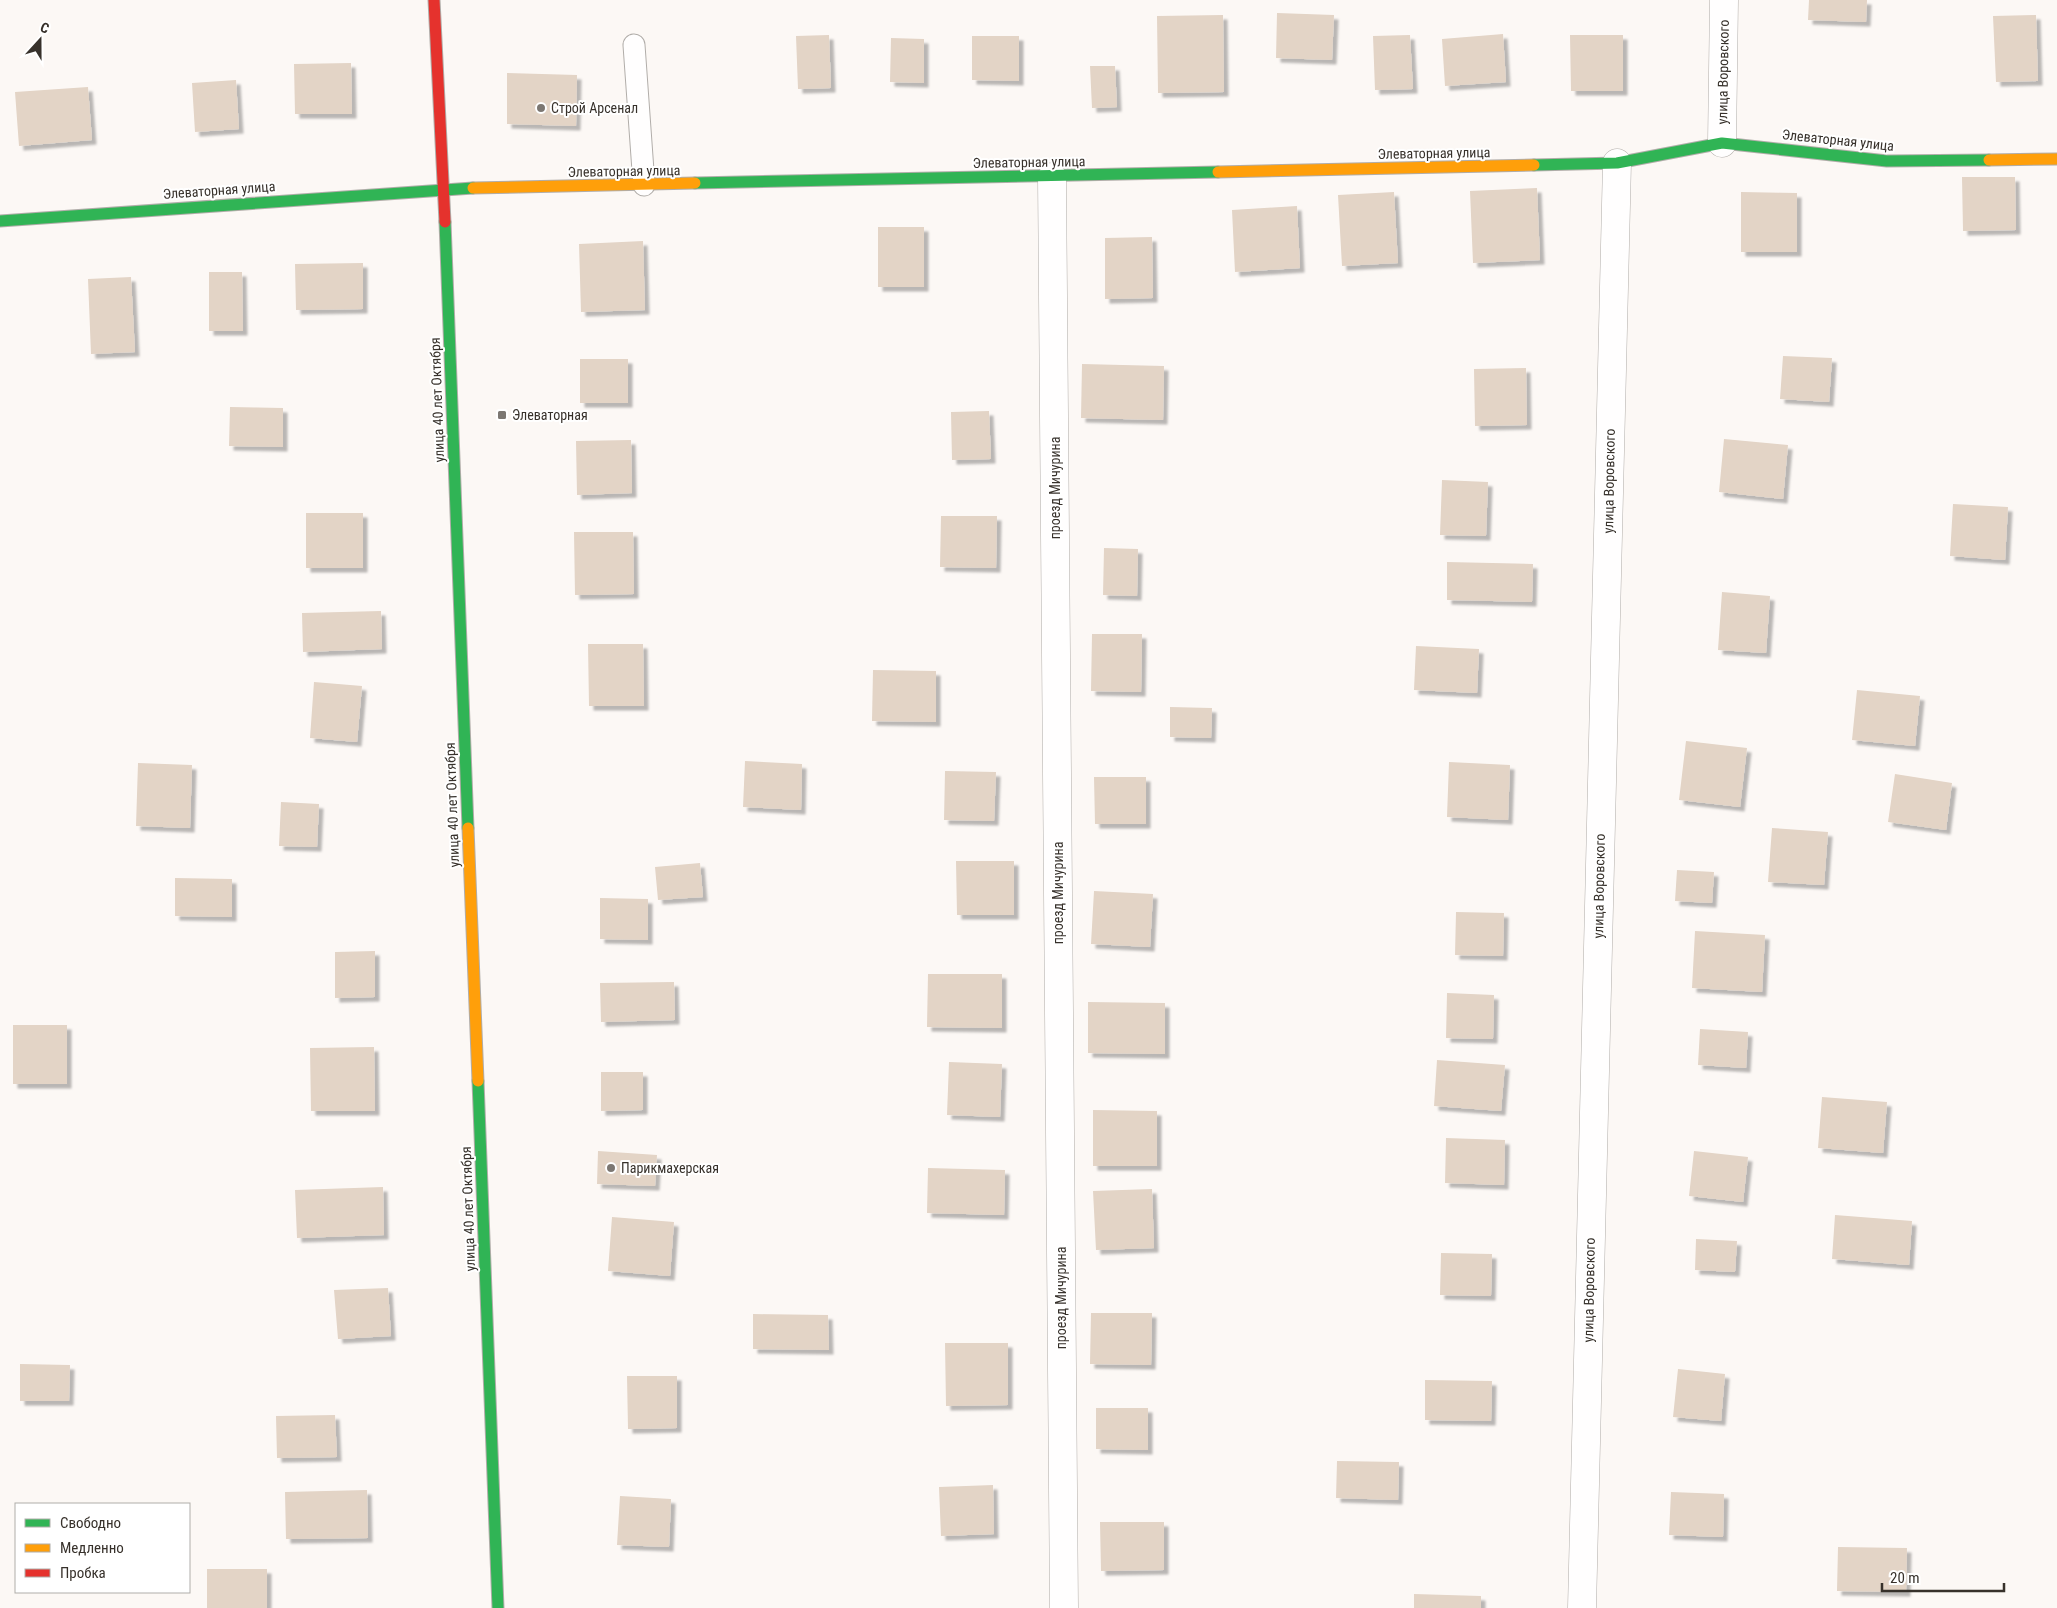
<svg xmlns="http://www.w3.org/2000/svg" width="2057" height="1608" font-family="'Roboto Condensed',sans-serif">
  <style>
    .building { fill: #e3d4c6; filter: url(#shadow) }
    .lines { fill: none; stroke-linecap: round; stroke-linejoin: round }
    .lane-casing { stroke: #b1ada9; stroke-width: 23 }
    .street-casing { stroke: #b1ada9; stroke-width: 29 }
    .fast-casing { stroke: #b1ada9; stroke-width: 13 }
    .slow-casing { stroke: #b1ada9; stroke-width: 13 }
    .jam-casing { stroke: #b1ada9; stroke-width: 13 }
    .lane { stroke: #fffefe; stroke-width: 21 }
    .street { stroke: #fffefe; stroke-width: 28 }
    .fast { stroke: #30b455; stroke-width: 11 }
    .slow { stroke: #ff9f0a; stroke-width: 11 }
    .jam { stroke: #e5322d; stroke-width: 11 }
    .poi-dot { fill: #7c7772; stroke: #fff; stroke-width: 2 }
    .labels { text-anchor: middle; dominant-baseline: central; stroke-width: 4; stroke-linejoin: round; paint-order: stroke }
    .street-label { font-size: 14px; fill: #37312b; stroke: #fff }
    .poi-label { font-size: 14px; fill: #37312b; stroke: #fff; text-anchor: start }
  </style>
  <defs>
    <filter id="shadow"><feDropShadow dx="4.5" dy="4.5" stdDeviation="1" flood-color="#0004"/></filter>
  </defs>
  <rect width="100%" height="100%" fill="#fcf8f5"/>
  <path class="building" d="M1809 0H1867L1866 22 1808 20Z
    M1277 13 1334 15 1332 60 1276 58Z
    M1223 15 1224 92 1158 93 1157 16Z
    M2036 15 2038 81 1996 82 1993 16Z
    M1503 34 1506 82 1445 86 1442 39Z
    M829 35 831 88 798 89 796 36Z
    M1410 35 1413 89 1375 90 1373 36Z
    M1570 35H1623V91H1571Z
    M972 36H1019V81L972 80Z
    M891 38 924 39V83L890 82Z
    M351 63 352 114H295L294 64Z
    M1090 66H1115L1117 107 1092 108Z
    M507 73 577 75 576 126 507 124Z
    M236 80 239 129 195 132 192 83Z
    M88 87 92 140 19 146 15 92Z
    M1962 177H2015L2016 230 1963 231Z
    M1537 188 1540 260 1473 263 1470 191Z
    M1394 192 1398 263 1342 266 1338 195Z
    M1741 192 1797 193V252H1741Z
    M1297 206 1300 268 1235 272 1232 210Z
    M878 227H924V287H878Z
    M1152 237 1153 298 1105 299V238Z
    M643 241 645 310 581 312 579 244Z
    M363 263V309L296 310 295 264Z
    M209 272H242L243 331H209Z
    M131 277 135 352 91 354 88 279Z
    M1783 356 1832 358 1829 402 1780 399Z
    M580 359H628V403H580Z
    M1082 364 1164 366 1163 420 1081 418Z
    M1526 368 1527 425 1475 426 1474 369Z
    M230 407 283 408V447L229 446Z
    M989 411 991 459 952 460 951 412Z
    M1724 439 1788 445 1783 499 1719 492Z
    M631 440 632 493 577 495 576 441Z
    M1442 480 1488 482 1486 536 1440 535Z
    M1953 504 2008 507 2005 560 1950 556Z
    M306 513H363V568H306Z
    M941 516H997L996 568 940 567Z
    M574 532H633L634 594 575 595Z
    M1104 548 1138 549 1137 596 1103 595Z
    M1447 562 1533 564 1532 602 1447 600Z
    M1722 592 1770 596 1766 653 1718 650Z
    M381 611 382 649 303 652 302 613Z
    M1092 634H1142L1141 692 1091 691Z
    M588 644H643L644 706H589Z
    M1416 646 1479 649 1477 693 1414 690Z
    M873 670 936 671V722L872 721Z
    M314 682 362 686 357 742 310 738Z
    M1857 690 1920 696 1915 746 1852 740Z
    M1170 707 1212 708 1211 738 1170 737Z
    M1686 741 1747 748 1740 807 1679 800Z
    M745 761 802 764 801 810 743 807Z
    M1449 762 1510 765 1508 820 1447 817Z
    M138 763 192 765 190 828 136 826Z
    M945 771 996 772 994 821 944 820Z
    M1895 774 1952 783 1946 830 1888 822Z
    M1094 777H1146V824H1095Z
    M281 802 319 804 317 847 279 846Z
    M1772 828 1828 832 1824 885 1768 882Z
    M956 861H1014V915H957Z
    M700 863 703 897 658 900 655 867Z
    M1677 870 1714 872 1712 903 1675 901Z
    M175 878 232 879V917L175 916Z
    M1094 891 1153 894 1150 947 1091 944Z
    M600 898 648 899V940L600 939Z
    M1456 912 1504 913 1503 956 1455 955Z
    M1695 931 1765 935 1762 992 1692 988Z
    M375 951V997L335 998V952Z
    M928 974H1002V1028L927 1027Z
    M674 982 675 1020 601 1022 600 983Z
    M1447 993 1494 995 1493 1039 1446 1038Z
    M1088 1002 1165 1003V1054L1088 1053Z
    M13 1025H67V1084H13Z
    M1700 1029 1748 1032 1746 1068 1698 1065Z
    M374 1047 375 1111H311L310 1048Z
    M1437 1060 1505 1065 1501 1111 1434 1106Z
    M949 1062 1002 1064 1000 1117 947 1115Z
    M601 1072H643V1110L601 1111Z
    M1822 1097 1887 1102 1883 1153 1818 1148Z
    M1093 1110 1157 1111V1166H1093Z
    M1446 1138 1505 1140 1504 1185 1445 1183Z
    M598 1151 657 1155 655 1186 597 1184Z
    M1694 1151 1748 1157 1743 1202 1689 1196Z
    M928 1168 1005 1170 1004 1215 927 1213Z
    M383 1187 384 1235 297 1238 295 1190Z
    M1152 1189 1154 1248 1096 1250 1093 1191Z
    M1835 1215 1912 1221 1909 1265 1832 1259Z
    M612 1217 674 1222 670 1276 608 1271Z
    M1696 1239 1737 1241 1735 1272 1695 1270Z
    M1441 1253 1492 1254 1491 1296 1440 1295Z
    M388 1288 391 1336 338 1339 334 1290Z
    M1091 1313H1152L1151 1365 1090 1364Z
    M753 1314 828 1315 829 1350 753 1349Z
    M945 1343H1008V1405L946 1406Z
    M20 1364 70 1365 69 1401H20Z
    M1678 1369 1725 1374 1721 1421 1673 1417Z
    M627 1376H677V1428L628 1429Z
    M1425 1380 1492 1381 1491 1421 1425 1420Z
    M1096 1408H1148V1450L1096 1449Z
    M335 1415 337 1457 277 1458 276 1416Z
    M1337 1461 1399 1462 1398 1500 1336 1498Z
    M993 1485 994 1534 941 1536 939 1487Z
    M367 1490 368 1538 286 1539 285 1492Z
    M1671 1492 1724 1494 1723 1537 1669 1535Z
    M620 1496 671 1499 669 1547 617 1545Z
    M1100 1522H1164V1570L1101 1571Z
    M1838 1547 1907 1548 1906 1592 1837 1591Z
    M207 1569H267V1608H207Z
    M1414 1594 1481 1596V1608H1414Z"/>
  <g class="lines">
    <g class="lane-casing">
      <path id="lane" d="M634 45 644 185"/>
    </g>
    <g class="street-casing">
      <path id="street" d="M1722 143 1724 0
        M1052 177 1064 1608
        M1582 1608 1617 163"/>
    </g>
    <g class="fast-casing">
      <path id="fast" d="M1534 165 1617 163 1722 143 1887 161 1989 160
        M695 183 1218 172
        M0 221 473 188
        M445 222 468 828
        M478 1081 498 1608"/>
    </g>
    <g class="slow-casing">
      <path id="slow" d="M1989 160 2057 159
        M1218 172 1534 165
        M473 188 695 183
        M468 828 478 1081"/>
    </g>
    <g class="jam-casing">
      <path id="jam" d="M434 0 445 222"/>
    </g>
    <use href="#lane" class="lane"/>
    <use href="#street" class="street"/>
    <use href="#fast" class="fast"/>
    <use href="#slow" class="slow"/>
    <use href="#jam" class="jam"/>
  </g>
  <g class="poi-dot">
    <circle cx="541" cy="108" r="5"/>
    <rect x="497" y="410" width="10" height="10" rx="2.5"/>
    <circle cx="611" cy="1168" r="5"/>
  </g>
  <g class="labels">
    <g class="street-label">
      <text transform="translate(1723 72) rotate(-89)">улица Воровского</text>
      <text transform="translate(1838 140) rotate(6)">Элеваторная улица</text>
      <text transform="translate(1434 153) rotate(-1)">Элеваторная улица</text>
      <text transform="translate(1029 162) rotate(-1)">Элеваторная улица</text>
      <text transform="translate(624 171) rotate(-1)">Элеваторная улица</text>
      <text transform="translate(219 190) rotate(-4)">Элеваторная улица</text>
      <text transform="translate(437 400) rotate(-92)">улица 40 лет Октября</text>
      <text transform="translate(1609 481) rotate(-89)">улица Воровского</text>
      <text transform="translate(1055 488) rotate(-90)">проезд Мичурина</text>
      <text transform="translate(452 805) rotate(-92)">улица 40 лет Октября</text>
      <text transform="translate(1599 886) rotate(-89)">улица Воровского</text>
      <text transform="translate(1058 893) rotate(-90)">проезд Мичурина</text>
      <text transform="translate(468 1209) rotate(-92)">улица 40 лет Октября</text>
      <text transform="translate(1589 1290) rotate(-89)">улица Воровского</text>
      <text transform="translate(1061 1298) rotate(-90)">проезд Мичурина</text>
    </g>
    <g class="poi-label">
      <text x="551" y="108">Строй Арсенал</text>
      <text x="512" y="415">Элеваторная</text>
      <text x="621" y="1168">Парикмахерская</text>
    </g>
  </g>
  <rect x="15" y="1503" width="175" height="90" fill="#ffffff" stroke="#afadaa"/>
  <rect x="25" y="1519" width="25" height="8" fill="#30b455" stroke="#afadaa"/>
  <text x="60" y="1528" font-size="15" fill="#37312b">Свободно</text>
  <rect x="25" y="1544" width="25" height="8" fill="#ff9f0a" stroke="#afadaa"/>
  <text x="60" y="1553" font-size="15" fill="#37312b">Медленно</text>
  <rect x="25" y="1569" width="25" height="8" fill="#e5322d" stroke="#afadaa"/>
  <text x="60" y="1578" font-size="15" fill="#37312b">Пробка</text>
  <g transform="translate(40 40) rotate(21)" stroke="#ffffff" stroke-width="4" paint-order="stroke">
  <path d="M0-4L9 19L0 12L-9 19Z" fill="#37312b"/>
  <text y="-8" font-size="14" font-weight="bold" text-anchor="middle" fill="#37312b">С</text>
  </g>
  <path d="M1882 1583v8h122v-8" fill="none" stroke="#37312b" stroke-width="2.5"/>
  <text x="1890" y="1583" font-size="15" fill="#37312b" stroke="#ffffff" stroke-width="4" paint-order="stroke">20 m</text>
</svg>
